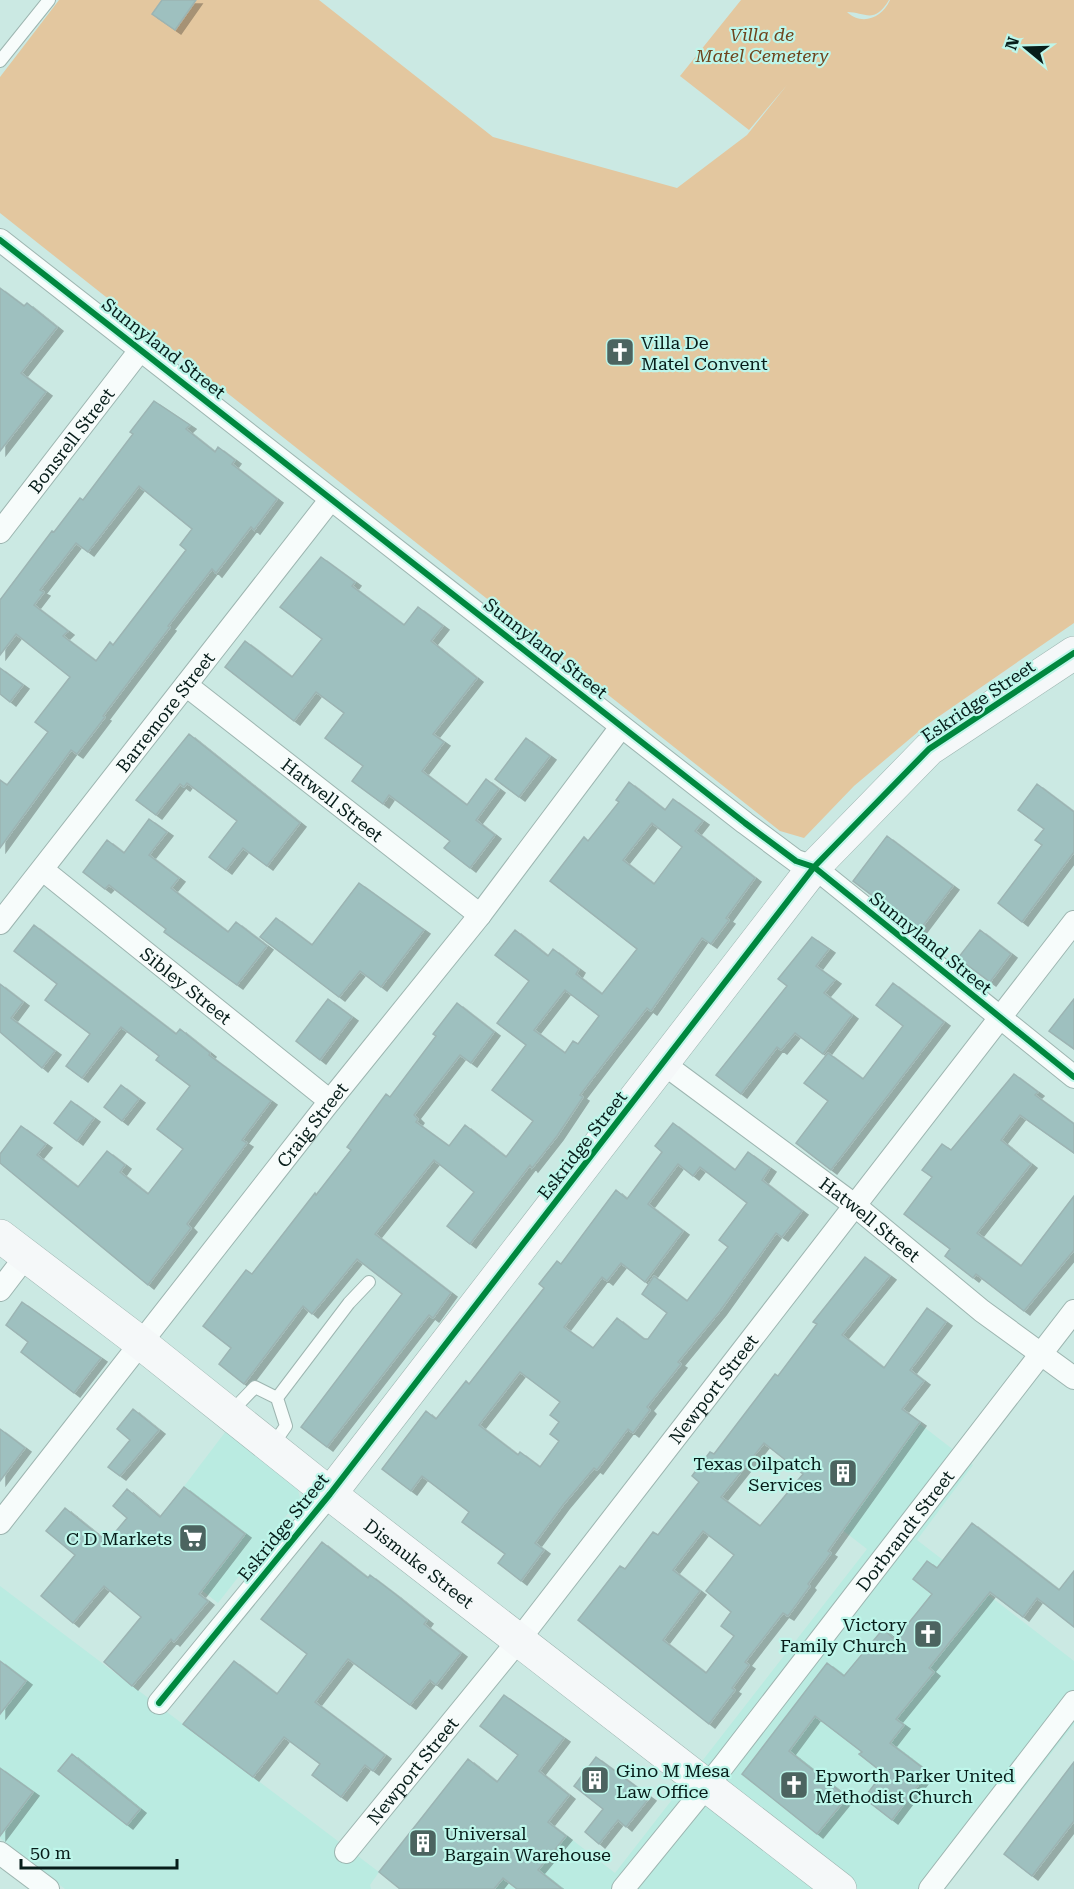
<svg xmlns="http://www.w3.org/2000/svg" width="1074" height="1889" font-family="'Roboto Serif',serif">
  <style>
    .built { fill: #baebe1 }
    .green { fill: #e3c79f }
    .building { fill: #9ec0bf; stroke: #9cb4b3; stroke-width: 1.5; fill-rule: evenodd; filter: url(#shadow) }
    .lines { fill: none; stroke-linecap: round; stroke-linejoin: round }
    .lane-casing { stroke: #9db5b0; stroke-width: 14 }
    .street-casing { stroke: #9db5b0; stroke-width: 24 }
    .secondary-casing { stroke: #9db5b0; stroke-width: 34 }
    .lane { stroke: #f7fcfb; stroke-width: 12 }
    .street { stroke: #f7fcfb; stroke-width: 22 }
    .secondary { stroke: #f5f8f9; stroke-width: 33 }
    .cycleway-casing { stroke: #bef6ea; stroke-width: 10 }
    .cycleway { stroke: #00873e; stroke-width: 6 }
    .labels { text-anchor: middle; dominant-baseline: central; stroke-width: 4.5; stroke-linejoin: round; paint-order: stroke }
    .park-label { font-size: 18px; font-style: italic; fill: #6e441d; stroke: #bef6ea }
    .poi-label { font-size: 18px; fill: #071d1a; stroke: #bef6ea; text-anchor: start }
    .street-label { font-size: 18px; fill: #071d1a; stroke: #bef6ea }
  </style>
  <defs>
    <filter id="shadow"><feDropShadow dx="6" dy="4" stdDeviation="0" flood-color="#0004"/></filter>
  </defs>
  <rect width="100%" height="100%" fill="#cbe9e3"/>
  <path class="built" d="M871 1386 973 1465 917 1540 1074 1661V1724L945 1889H494L497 1884 418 1822 468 1759 615 1873 867 1549 790 1490Z
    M226 1431 290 1482 298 1490 300 1498 218 1603 141 1543Z
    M0 1586 379 1872 370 1885 371 1889H65L0 1838Z"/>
  <path class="green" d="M59 0H319L493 137 677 188 747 135 787 85 749 130 680 76 741 0H889C874 25 865 12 847 12 862 26 882 18 890 0H1074V623L925 726 854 786 804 838 780 831 0 213V77Z"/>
  <path class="building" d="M162 0H196L175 30 152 14Z
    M0 288 24 306 27 303 57 327 21 373 46 392 0 451Z
    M154 401 190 425 186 429 215 452 218 447 235 460 232 464 277 499 254 530 251 527 216 573 212 569 168 626 170 627 103 716 105 717 77 754 71 750 0 848V780L7 785 48 732 35 722 70 677 16 634 0 655V600L52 531 54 532 80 498 83 500 133 434 130 432ZM139 486 192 529 180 545 186 550 113 645 110 642 96 661 63 636 68 631 34 605 44 592 40 590 76 543 88 552Z
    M321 557 355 582 352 586 404 625 418 607 443 626 431 641 477 678 433 734 444 742 422 771 467 805 486 779 499 789 476 820 495 835 470 868 444 848 450 841 389 795 383 804 352 781 363 766 325 738 344 713 316 692 294 721 225 667 245 641 292 677 322 639 280 607Z
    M0 668 23 685 10 702 0 694Z
    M189 734 300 823 267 866 243 848 226 870 209 857 237 821 187 783 184 787 180 784 156 815 136 800Z
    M526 738 550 756 519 797 495 779Z
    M629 782 665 810 673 799 703 821 695 831 755 878 726 918 729 920 711 944 702 938 651 1011 647 1008 612 1053 580 1095 583 1097 557 1136 532 1168 530 1165 470 1244 447 1226 474 1192 434 1160 375 1234 451 1293 433 1318 429 1315 327 1447 301 1427 402 1294 357 1259 312 1314 303 1306 244 1384 219 1364 231 1348 203 1326 246 1270 252 1274 315 1193 316 1195 351 1150 347 1147 372 1113 386 1094 390 1097 436 1036 433 1034 457 1003 494 1032 471 1063 460 1055 414 1115 418 1119 416 1122 449 1146 465 1125 506 1157 533 1121 492 1090 526 1045 497 1023 529 981 495 955 515 930 548 956 553 949 579 969 576 974 602 994 637 949 550 881 584 837 588 841 619 802 616 800ZM652 823 682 847 654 884 623 860ZM565 990 599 1016 578 1044 573 1041 565 1053 534 1030Z
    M1037 784 1074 812V852L1022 922 998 903 1042 845 1035 840 1044 829 1018 810Z
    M149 819 167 832 149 855 179 878 171 888 228 932 236 922 267 946 237 985 164 932 166 929 109 885 105 889 83 872 107 840 124 853Z
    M887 836 953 886 919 931 853 881Z
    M359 883 424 930 381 987 360 971 339 997 260 937 276 918 312 945Z
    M34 925 176 1034 180 1029 210 1053 209 1055 271 1101 242 1140 247 1143 187 1224 191 1228 148 1285 0 1163V1154L21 1126 46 1144 37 1155 78 1187 107 1151 125 1165 120 1172 148 1194 183 1149 157 1129 190 1086 156 1060 159 1056 121 1027 82 1078 66 1066 90 1034 45 1000 57 984 14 951Z
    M980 930 1011 954 990 982 958 958Z
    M812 937 829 949 816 966 835 980 824 993 852 1015 823 1054 795 1033 781 1050 777 1047 741 1094 716 1075 787 986 778 979Z
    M893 983 944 1022 831 1170 796 1143 828 1101 804 1083 828 1053 863 1079 903 1026 876 1005Z
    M0 984 23 1002 11 1018 55 1051 42 1068 0 1032Z
    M328 999 352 1017 320 1060 296 1041Z
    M1074 999V1049L1049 1031Z
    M1014 1074 1038 1092 1035 1095 1074 1124V1153L1020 1115 1001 1140 1031 1164 977 1233 1021 1266 1074 1196V1250L1024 1311 976 1274 973 1278 945 1256 950 1249 904 1214 932 1177 922 1170 942 1144 951 1150Z
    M121 1085 139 1099 122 1121 104 1107Z
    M71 1101 94 1118 77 1141 54 1123Z
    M673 1123 735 1170 748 1152 770 1168 762 1180 802 1211 782 1237 776 1233 720 1311 678 1362 681 1364 647 1407 650 1410 633 1433 628 1429 597 1470 594 1468 563 1505 535 1543 544 1550 521 1581 498 1563 505 1554 462 1522 469 1512 422 1476 411 1491 382 1469 426 1411 436 1419 466 1381 469 1384 544 1288 539 1284 557 1261 561 1264 616 1190 627 1199 662 1152 655 1146ZM678 1164 693 1176 700 1167 747 1203 719 1240 728 1247 687 1301 654 1276 642 1294 667 1313 648 1339H644L617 1318 593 1348 564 1327 602 1277 607 1281 621 1263 645 1282 683 1231 648 1204ZM520 1372 560 1402 550 1415 559 1422 550 1434 559 1441 540 1467 520 1452 518 1455 479 1425Z
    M865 1257 890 1276 842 1335 884 1368 927 1308 946 1322 910 1370 924 1381 902 1409 920 1422 828 1551 831 1553 808 1584 810 1586 788 1616 783 1613 745 1662 749 1665 732 1688 735 1690 709 1724 578 1620 620 1566 625 1569 653 1532 658 1535 699 1482 692 1476 710 1452 714 1454 775 1374 778 1376 817 1324 813 1322ZM764 1443 803 1474 760 1526 721 1497ZM703 1531 734 1555 706 1591 731 1612 721 1626 734 1636 706 1673 663 1640 700 1591 673 1570Z
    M22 1302 101 1358 74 1393 21 1352 28 1342 6 1325Z
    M133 1409 159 1430 120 1476 108 1467 130 1440 117 1429Z
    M0 1429 25 1448 0 1481Z
    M184 1487 245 1534 199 1594 208 1601 174 1642 171 1639 132 1686 104 1662 141 1617 104 1586 73 1623 41 1596 75 1555 46 1531 65 1508 107 1542 127 1518 113 1506 127 1489 160 1517Z
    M972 1523 1059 1590 1074 1571V1627L1037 1598 1023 1617 990 1592 929 1668 934 1672 896 1719 904 1725 890 1743 928 1772 892 1820 864 1798 883 1773 859 1754 862 1752 815 1716 789 1751 847 1797 817 1834 742 1774 827 1663 844 1676 883 1629 895 1640 932 1594 913 1579 927 1561 937 1568Z
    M322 1542 368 1578 370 1575 395 1594 427 1620 424 1624 461 1653 436 1685 430 1680 410 1705 348 1659 315 1702 385 1755 373 1771 365 1765 341 1797 312 1775 320 1764 284 1737 253 1777 183 1724 234 1661 277 1694 307 1654 261 1619Z
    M0 1661 26 1681 0 1714Z
    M504 1695 564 1738 539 1771 569 1795 548 1822 566 1836 538 1870 562 1889H517L503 1878 494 1889H400L379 1872 468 1759 497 1782 518 1755 480 1726Z
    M72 1754 140 1809 127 1825 58 1771Z
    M596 1757 650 1797 626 1827 618 1820 599 1844 585 1832 603 1809 574 1786Z
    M1074 1762V1821L1032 1876 1004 1854Z
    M0 1768 33 1792 0 1836Z"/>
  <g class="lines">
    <g class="lane-casing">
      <path id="lane" d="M0 61 49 0
        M230 1413 255 1387 277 1398 349 1303 369 1282
        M272 1446 286 1426 277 1398"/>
    </g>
    <g class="street-casing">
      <g id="street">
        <path d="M0 240 745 823 796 861 814 867 1074 1077"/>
        <path id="s1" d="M0 532 141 349"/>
        <path id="s2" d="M186 685 480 915"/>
        <path id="s3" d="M43 870 330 1101"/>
        <path id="s4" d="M0 923 331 499"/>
        <path id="s5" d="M664 1064 853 1204 982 1311 1074 1378"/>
        <path d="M0 1290 26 1256"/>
        <path id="s6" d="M0 1523 330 1101 480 915 621 727"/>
        <path d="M159 1703 330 1494"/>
        <path id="s7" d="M346 1852 518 1641 1074 922"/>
        <path d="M0 1853 48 1889"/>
        <path id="s8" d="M623 1889 723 1766 1074 1311"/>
        <path d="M930 1889 1074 1702"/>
      </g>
    </g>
    <g class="secondary-casing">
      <g id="secondary">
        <path id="s9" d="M0 1236 142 1344 330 1494 840 1889"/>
        <path d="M330 1494 814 867 929 749 1074 653"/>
      </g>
    </g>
    <use href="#lane" class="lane"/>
    <use href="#street" class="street"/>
    <use href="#secondary" class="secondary"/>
    <g class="cycleway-casing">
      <path id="cycleway" d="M0 240 745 823 796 861 814 867 1074 1077
        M159 1703 330 1494 814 867 929 749 1074 653"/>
    </g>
    <use href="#cycleway" class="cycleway"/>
  </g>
  <defs>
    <g id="church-square" transform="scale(1.5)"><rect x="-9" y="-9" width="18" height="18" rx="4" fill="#4c6460" stroke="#bef6ea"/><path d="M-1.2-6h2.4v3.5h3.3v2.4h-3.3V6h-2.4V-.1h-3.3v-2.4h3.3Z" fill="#fff"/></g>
    <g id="building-square" transform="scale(1.5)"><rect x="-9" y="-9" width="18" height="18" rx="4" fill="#4c6460" stroke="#bef6ea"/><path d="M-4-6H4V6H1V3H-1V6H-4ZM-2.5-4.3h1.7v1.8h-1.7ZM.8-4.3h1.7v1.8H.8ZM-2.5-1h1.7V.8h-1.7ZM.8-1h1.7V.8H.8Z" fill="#fff"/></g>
    <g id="supermarket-square" transform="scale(1.5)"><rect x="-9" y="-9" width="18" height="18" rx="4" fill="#4c6460" stroke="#bef6ea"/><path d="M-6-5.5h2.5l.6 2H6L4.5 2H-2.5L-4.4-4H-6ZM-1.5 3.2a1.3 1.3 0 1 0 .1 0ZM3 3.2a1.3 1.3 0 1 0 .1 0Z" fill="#fff"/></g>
  </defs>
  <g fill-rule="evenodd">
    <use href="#church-square" x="620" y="352"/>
    <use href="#building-square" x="843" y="1473"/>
    <use href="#supermarket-square" x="193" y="1538"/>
    <use href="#church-square" x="928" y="1634"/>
    <use href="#building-square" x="595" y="1780"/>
    <use href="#church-square" x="794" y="1785"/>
    <use href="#building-square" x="423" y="1843"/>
  </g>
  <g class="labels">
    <g class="park-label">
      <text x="762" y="34">Villa de<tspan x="762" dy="21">Matel Cemetery</tspan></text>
    </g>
    <g class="poi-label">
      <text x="641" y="342">Villa De<tspan x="641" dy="21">Matel Convent</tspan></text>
      <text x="822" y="1463" text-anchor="end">Texas Oilpatch<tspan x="822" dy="21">Services</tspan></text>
      <text x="172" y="1538" text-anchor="end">C D Markets</text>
      <text x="907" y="1624" text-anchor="end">Victory<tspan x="907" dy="21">Family Church</tspan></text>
      <text x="616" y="1770">Gino M Mesa<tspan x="616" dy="21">Law Office</tspan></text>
      <text x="815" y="1775">Epworth Parker United<tspan x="815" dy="21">Methodist Church</tspan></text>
      <text x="444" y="1833">Universal<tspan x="444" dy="21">Bargain Warehouse</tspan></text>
    </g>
    <g class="street-label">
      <text transform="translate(164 348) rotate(38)">Sunnyland Street</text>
      <text stroke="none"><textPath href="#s1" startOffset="116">Bonsrell Street</textPath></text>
      <text transform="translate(546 648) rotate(38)">Sunnyland Street</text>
      <text transform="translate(978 701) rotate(-34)">Eskridge Street</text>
      <text stroke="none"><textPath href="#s4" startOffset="268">Barremore Street</textPath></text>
      <text stroke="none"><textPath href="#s2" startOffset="186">Hatwell Street</textPath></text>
      <text transform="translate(931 943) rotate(39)">Sunnyland Street</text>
      <text stroke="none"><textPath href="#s3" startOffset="184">Sibley Street</textPath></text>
      <text stroke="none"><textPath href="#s6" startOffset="506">Craig Street</textPath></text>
      <text transform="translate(582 1145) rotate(-52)">Eskridge Street</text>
      <text stroke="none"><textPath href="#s5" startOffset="258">Hatwell Street</textPath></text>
      <text stroke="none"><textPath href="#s7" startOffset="591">Newport Street</textPath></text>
      <text transform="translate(283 1527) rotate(-51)">Eskridge Street</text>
      <text stroke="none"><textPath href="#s8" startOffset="456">Dorbrandt Street</textPath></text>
      <text stroke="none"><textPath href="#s9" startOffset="532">Dismuke Street</textPath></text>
      <text stroke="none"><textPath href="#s7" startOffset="105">Newport Street</textPath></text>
    </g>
  </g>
  <g transform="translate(1026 48) rotate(289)" stroke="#bef6ea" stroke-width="4.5" paint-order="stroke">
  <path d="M0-4.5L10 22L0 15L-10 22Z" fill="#071d1a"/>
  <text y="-9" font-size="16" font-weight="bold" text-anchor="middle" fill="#071d1a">N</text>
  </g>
  <path d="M21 1859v9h156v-9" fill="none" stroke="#071d1a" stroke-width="3"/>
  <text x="30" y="1859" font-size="18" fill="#071d1a" stroke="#bef6ea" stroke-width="4.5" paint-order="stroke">50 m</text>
</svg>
